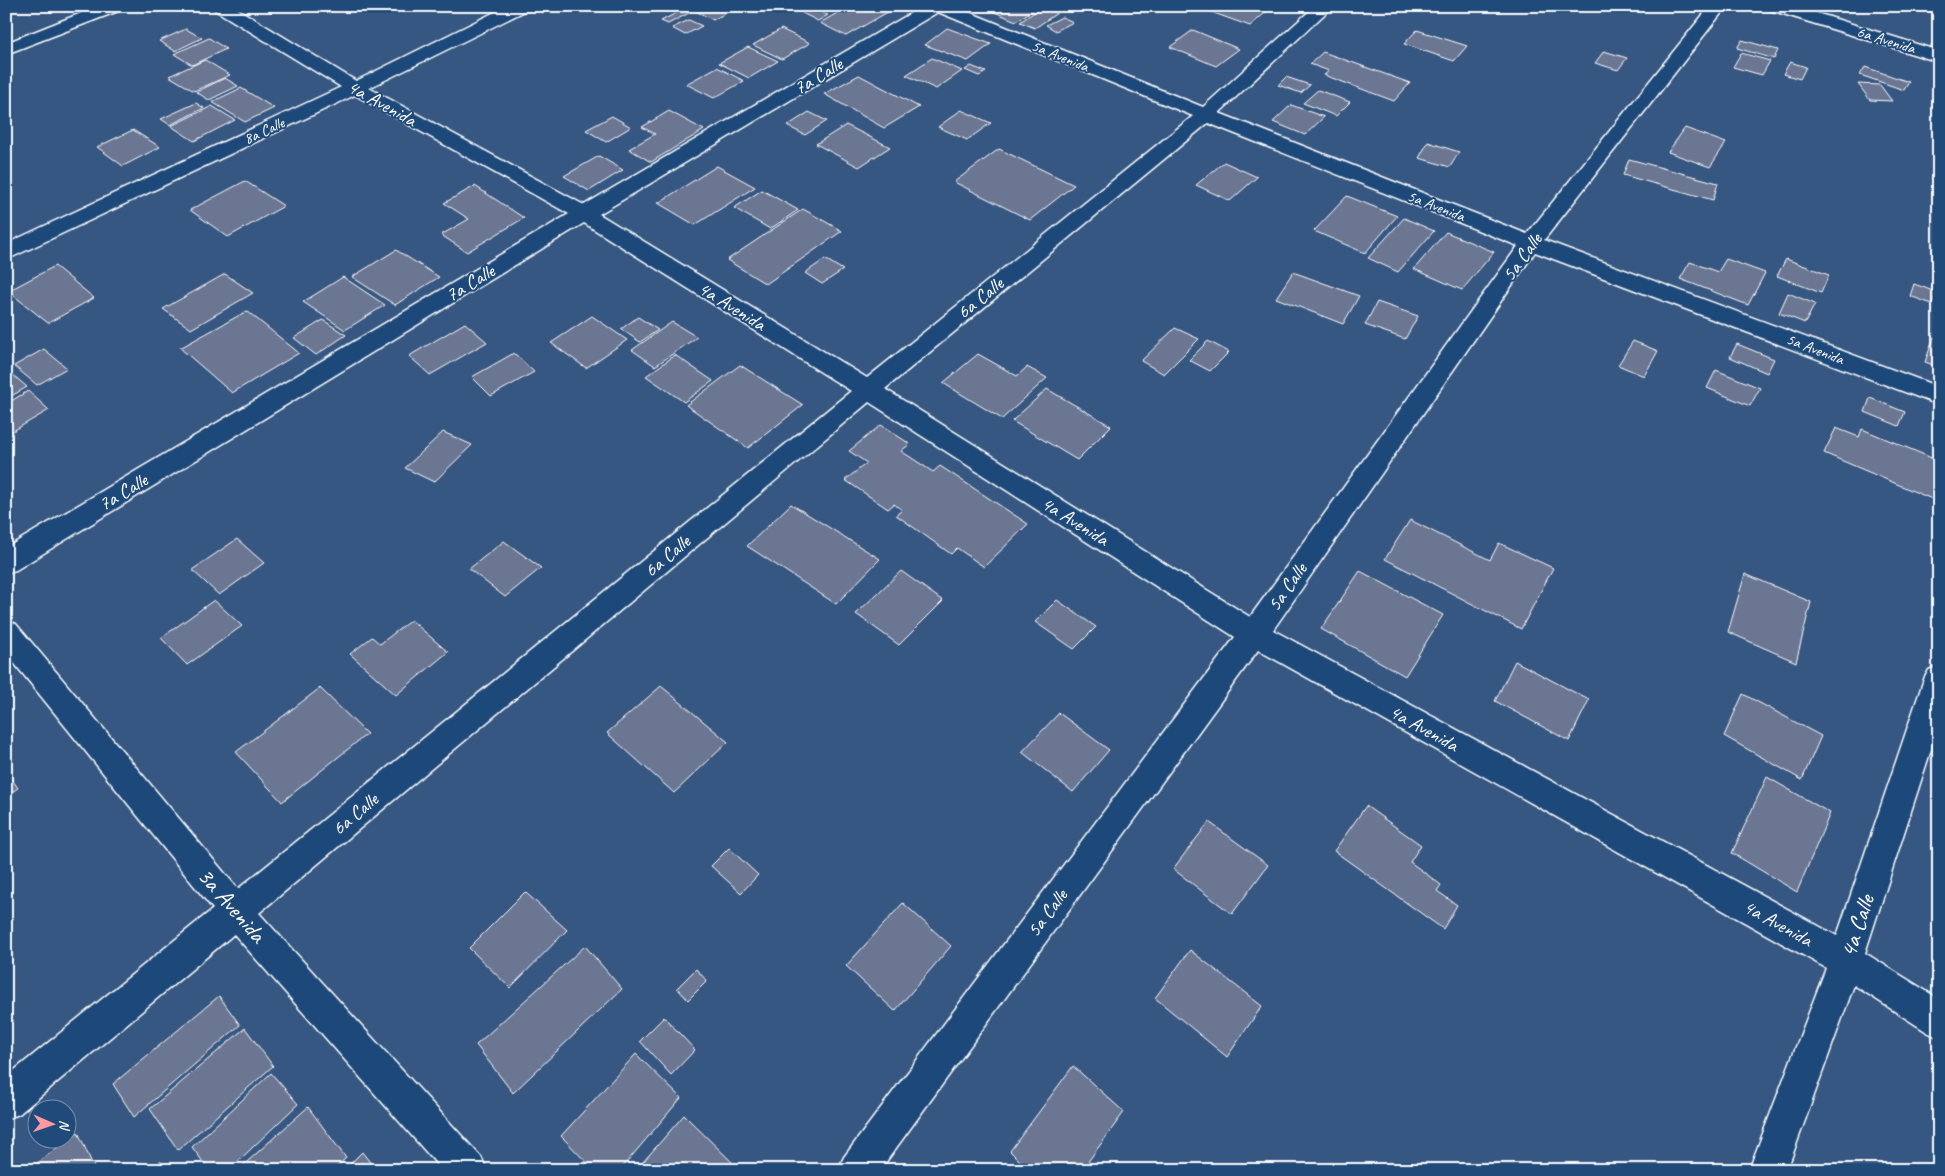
<svg xmlns="http://www.w3.org/2000/svg" width="1945" height="1176" font-family="Caveat,sans-serif">
  <style>
    .building { fill: #6b7692; stroke: #fff }
    .lines { fill: none; stroke-linecap: round; stroke-linejoin: round }
    .street-casing { stroke: #fff; stroke-width: 3 }
    .street { fill: #1f4a7a; fill-rule: evenodd }
    .labels { text-anchor: middle; dominant-baseline: central; stroke-width: 4; stroke-linejoin: round; paint-order: stroke }
    .far-street-label { font-size: 16px; fill: #fff; stroke: #1f4a7a }
    .street-label { font-size: 20px; fill: #fff; stroke: #1f4a7a }
    .near-street-label { font-size: 24px; fill: #fff; stroke: #1f4a7a }
  </style>
  <rect width="100%" height="100%" fill="#365781"/>
  <filter id="ink" filterUnits="userSpaceOnUse"><feTurbulence type="fractalNoise" baseFrequency=".02" numOctaves="2"/><feDisplacementMap in="SourceGraphic" scale="10" xChannelSelector="R" yChannelSelector="G"/><feConvolveMatrix kernelMatrix="1 2 1 2 8 2 1 2 1" color-interpolation-filters="sRGB"/></filter>
  <g filter="url(#ink)">
    <path class="building" d="M686 6H739L713 20Z
      M849 6H887L893 9 846 36 820 23Z
      M988 6H1039L1016 21 985 8Z
      M1202 6H1270L1272 7 1250 26 1200 8Z
      M1042 7 1057 13 1035 28 1020 22Z
      M812 8 828 15 818 21 802 13Z
      M684 9 691 12 668 24 661 21Z
      M1062 17 1073 22 1056 31 1046 25Z
      M689 20 702 26 685 35 672 28Z
      M947 28 991 44 968 61 925 45Z
      M186 29 202 38 175 51 159 41Z
      M781 29 810 43 782 59 753 45Z
      M1193 30 1239 49 1216 66 1170 47Z
      M1417 30 1467 46 1454 61 1404 44Z
      M1939 32V49L1930 47Z
      M209 38 226 49 192 65 174 54Z
      M1742 40 1778 50 1774 59 1737 48Z
      M748 47 778 61 749 78 719 63Z
      M1604 51 1627 58 1618 70 1595 63Z
      M1323 52 1410 83 1394 101 1324 75 1329 71 1310 64Z
      M1741 53 1770 61 1762 75 1733 67Z
      M932 58 962 71 936 89 906 75Z
      M205 60 230 75 194 91 169 76Z
      M1790 62 1806 67 1800 79 1783 74Z
      M971 66 986 72 979 76 965 70Z
      M717 67 744 81 714 98 686 84Z
      M1865 67 1909 82 1904 90 1860 75Z
      M859 75 919 107 884 128 824 94Z
      M1286 77 1310 85 1301 93 1278 85Z
      M225 78 238 86 209 100 196 92Z
      M1858 84 1880 85 1892 101 1870 100Z
      M241 88 274 108 245 122 212 102Z
      M1318 90 1350 102 1336 116 1303 103Z
      M196 103 204 108 170 125 161 119Z
      M1291 105 1324 117 1305 135 1273 122Z
      M212 106 235 120 194 141 171 126Z
      M961 110 991 123 967 140 938 127Z
      M669 111 704 130 651 162 629 149 655 134 642 127Z
      M809 112 827 121 805 135 787 126Z
      M612 116 631 127 606 142 586 130Z
      M846 125 890 147 859 167 816 144Z
      M1685 128 1726 143 1710 167 1668 152Z
      M133 130 160 147 123 166 97 147Z
      M1428 142 1459 152 1450 167 1419 158Z
      M999 149 1074 185 1030 220 954 182Z
      M599 156 623 170 589 191 564 176Z
      M1629 159 1718 183 1713 200 1623 175Z
      M1224 162 1257 177 1230 201 1196 185Z
      M717 166 755 187 695 225 658 203Z
      M245 181 284 206 228 237 190 210Z
      M475 186 524 218 467 252 441 235 469 219 444 203Z
      M762 190 798 210 770 229 734 208Z
      M1347 196 1397 216 1365 253 1314 231Z
      M803 209 842 231 766 284 727 260Z
      M1404 218 1434 231 1398 272 1368 258Z
      M1446 232 1494 252 1462 290 1414 269Z
      M396 250 439 277 395 305 352 277Z
      M825 259 843 270 822 284 805 273Z
      M1726 259 1765 273 1748 305 1680 279 1690 262 1718 272Z
      M1786 259 1829 275 1821 293 1777 276Z
      M55 266 94 298 48 323 8 291Z
      M1293 272 1359 296 1343 324 1276 298Z
      M225 274 253 293 191 329 163 309Z
      M343 277 385 305 345 330 303 302Z
      M1914 284 1936 292 1932 304 1910 296Z
      M1788 293 1815 304 1805 323 1779 313Z
      M1377 302 1418 316 1405 339 1365 325Z
      M247 311 299 353 232 393 180 348Z
      M592 316 627 340 586 368 551 343Z
      M638 317 658 330 640 342 621 329Z
      M323 320 346 335 316 355 294 338Z
      M672 322 697 337 655 366 632 350Z
      M465 323 487 342 430 375 409 356Z
      M1175 328 1199 339 1164 374 1141 361Z
      M1934 337 1939 339V367L1925 362Z
      M1208 341 1229 352 1210 371 1189 360Z
      M1633 341 1658 351 1644 376 1618 365Z
      M1737 344 1774 359 1767 373 1730 357Z
      M44 349 67 368 37 385 14 366Z
      M514 353 534 372 491 396 472 377Z
      M978 354 1017 376 1027 367 1047 378 1002 419 943 383Z
      M675 355 713 381 684 402 646 376Z
      M740 365 803 405 748 448 686 405Z
      M6 369 27 387 6 399Z
      M1716 370 1760 388 1750 406 1707 388Z
      M1047 389 1111 426 1077 460 1012 421Z
      M28 391 49 410 6 435V404Z
      M1870 398 1905 412 1899 426 1865 412Z
      M881 425 910 444 901 451 933 472 940 466 1028 524 984 567 957 548 951 554 896 515 902 510 894 504 888 509 845 480 867 463 849 451Z
      M1836 428 1859 437 1862 429 1939 461V502L1824 453Z
      M443 432 472 445 434 482 405 468Z
      M791 504 880 559 836 604 747 546Z
      M1410 520 1490 560 1499 543 1553 568 1521 629 1385 559Z
      M237 539 264 563 219 595 192 570Z
      M504 541 541 568 505 597 469 569Z
      M901 571 943 601 899 645 856 614Z
      M1360 571 1443 615 1405 676 1321 629Z
      M1745 574 1811 602 1796 662 1728 632Z
      M214 600 242 626 187 665 161 638Z
      M1057 600 1096 627 1074 649 1035 622Z
      M411 620 448 652 396 695 350 654 372 637 380 644Z
      M1515 661 1589 700 1569 741 1495 701Z
      M661 686 728 742 674 793 607 733Z
      M320 688 367 734 282 802 236 752Z
      M1743 694 1821 736 1802 780 1724 736Z
      M1059 713 1109 750 1073 792 1022 752Z
      M6 771 18 788 6 796Z
      M1767 777 1830 813 1797 892 1732 853Z
      M1366 806 1421 845 1410 862 1441 885 1437 891 1457 905 1443 929 1334 851Z
      M1209 822 1268 865 1232 914 1173 869Z
      M729 848 758 875 741 893 711 866Z
      M525 892 567 930 510 988 469 948Z
      M903 903 951 946 895 1011 846 966Z
      M585 946 622 989 513 1093 476 1045Z
      M1190 950 1262 1006 1227 1057 1155 998Z
      M696 969 707 981 688 1000 677 988Z
      M219 996 240 1025 134 1117 113 1084Z
      M664 1017 695 1050 671 1075 640 1041Z
      M245 1028 273 1066 178 1150 150 1109Z
      M636 1054 681 1098 620 1170H594L561 1136Z
      M1073 1066 1124 1112 1082 1170H1029L1010 1151Z
      M271 1073 298 1104 229 1170H209L192 1147Z
      M308 1107 346 1158 333 1170H238Z
      M684 1115 740 1170H636Z
      M78 1132 95 1170H28Z
      M362 1152 376 1170H344Z
      M160 1161 166 1170H151Z"/>
    <g class="lines">
      <g class="street-casing">
        <path id="street" d="M99 6H123L121 10 6 54V43Z
          M213 6H233L356 81 507 6H529L527 10 369 88 584 205 923 6H954L1203 107 1315 6H1333L1219 113 1527 234 1710 6H1727L1544 240 1939 387V405L1535 252 1273 630 1837 936 1924 679 1929 670 1939 666V725L1865 953 1939 999V1038L1927 1032 1854 985 1787 1170H1749L1826 968 1258 650 880 1170H838L844 1157 1235 637 869 402 259 913 481 1157 487 1170H442L234 934 19 1114 6 1119V1077L213 909 6 653V620L16 624 238 889 851 391 584 223 16 570 6 573V548L569 214 355 95 6 260V244L341 87 215 10ZM938 12 1193 116 867 378 599 214ZM1208 123 1518 246 1250 617 885 389Z
          M1768 6H1794L1939 51V62L1770 10Z"/>
      </g>
      <use href="#street" class="street"/>
    </g>
  </g>
  <g class="labels">
    <g class="far-street-label">
      <text transform="translate(1886 40) rotate(17)">6a Avenida</text>
      <text transform="translate(1060 56) rotate(22)">5a Avenida</text>
      <text transform="translate(264 131) rotate(-25)">8a Calle</text>
      <text transform="translate(1436 206) rotate(21)">5a Avenida</text>
      <text transform="translate(1815 349) rotate(21)">5a Avenida</text>
    </g>
    <g class="street-label">
      <text transform="translate(818 76) rotate(-31)">7a Calle</text>
      <text transform="translate(382 103) rotate(29)">4a Avenida</text>
      <text transform="translate(1522 257) rotate(-54)">5a Calle</text>
      <text transform="translate(470 283) rotate(-31)">7a Calle</text>
      <text transform="translate(980 298) rotate(-39)">6a Calle</text>
      <text transform="translate(732 306) rotate(32)">4a Avenida</text>
      <text transform="translate(123 492) rotate(-31)">7a Calle</text>
      <text transform="translate(1075 521) rotate(32)">4a Avenida</text>
      <text transform="translate(667 556) rotate(-40)">6a Calle</text>
      <text transform="translate(1287 587) rotate(-55)">5a Calle</text>
      <text transform="translate(1424 728) rotate(29)">4a Avenida</text>
      <text transform="translate(355 814) rotate(-40)">6a Calle</text>
      <text transform="translate(1047 913) rotate(-53)">5a Calle</text>
      <text transform="translate(1778 923) rotate(29)">4a Avenida</text>
    </g>
    <g class="near-street-label">
      <text transform="translate(232 905) rotate(49)">3a Avenida</text>
      <text transform="translate(1857 926) rotate(-72)">4a Calle</text>
    </g>
  </g>
  <rect width="1945" height="1176" fill="none" stroke="#1f4a7a" stroke-width="25"/>
  <rect x="12" y="12" width="1920" height="1151" fill="none" stroke="#fff" stroke-width="2" filter="url(#ink)"/>
  <g transform="translate(52 1124) rotate(92)"><circle r="24" fill="#1f4a7a" stroke="#7992af"/>
  <path d="M0-4L9 19L0 12L-9 19Z" fill="#ff9aa2"/>
  <text y="-8" font-size="14" font-weight="bold" text-anchor="middle" fill="#ffffff">N</text>
  </g>
</svg>
